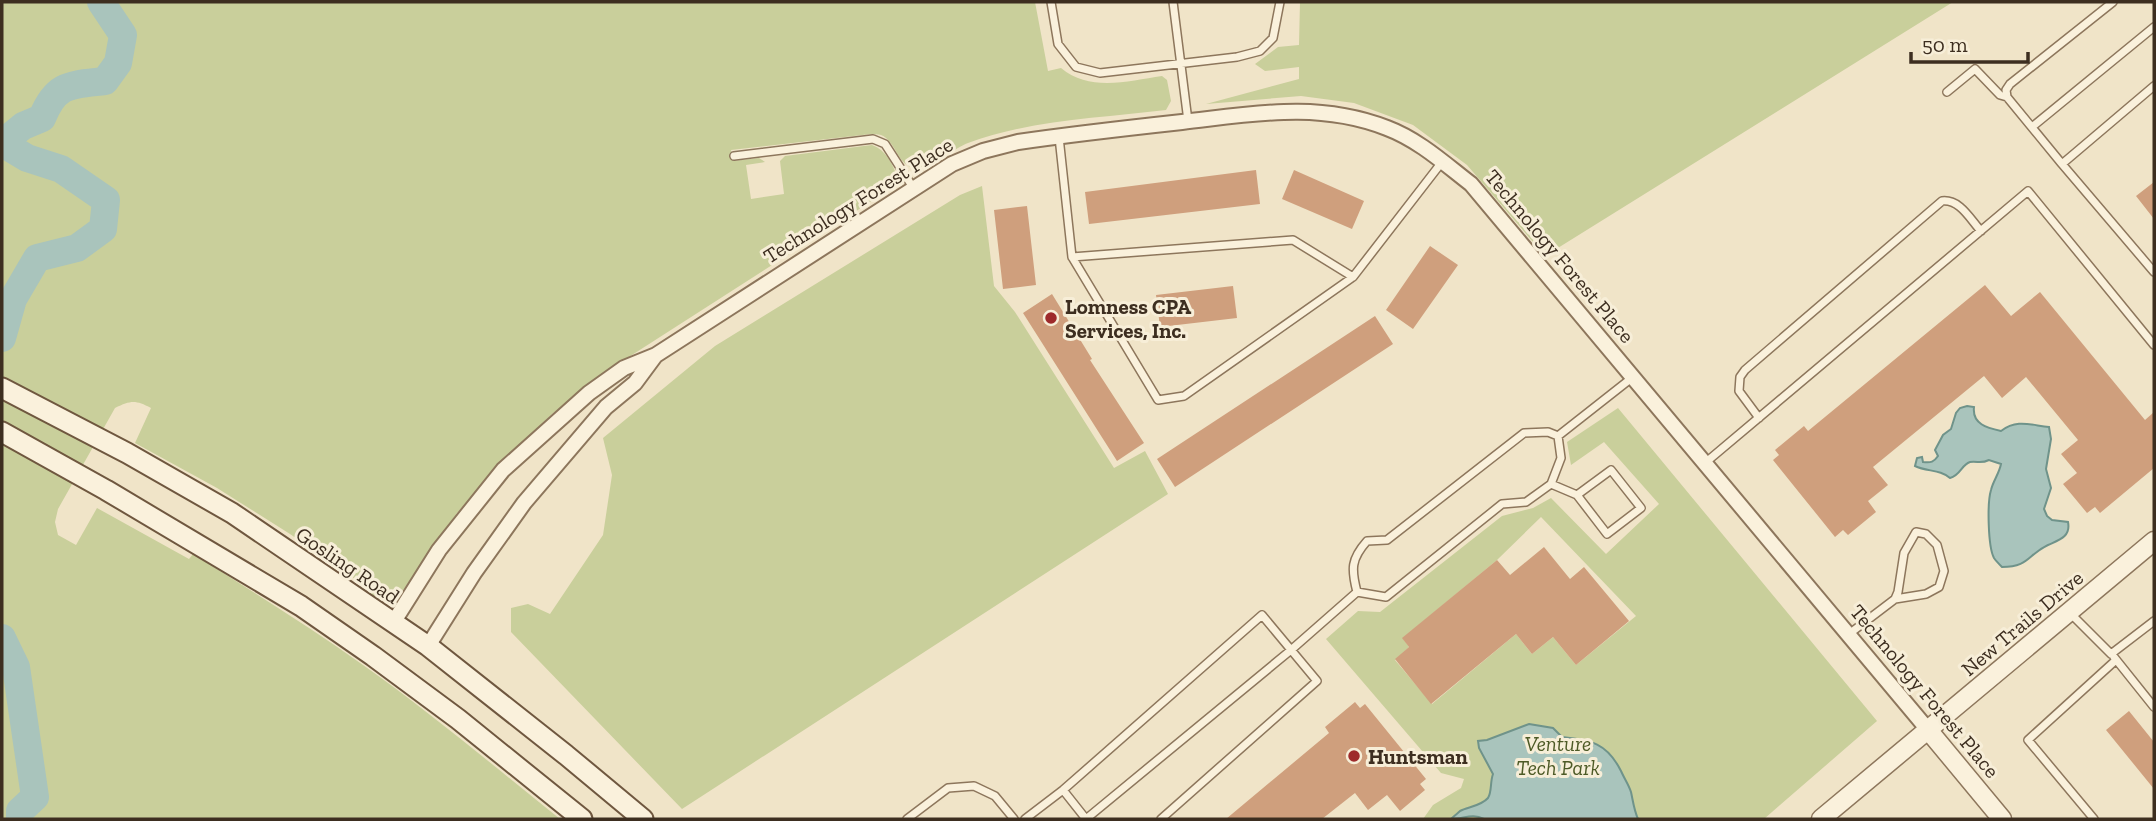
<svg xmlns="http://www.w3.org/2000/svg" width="2156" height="821" font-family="'Zilla Slab',serif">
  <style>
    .green { fill: #c9cf9b; fill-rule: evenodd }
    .water { fill: #a9c4bc; stroke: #6f938a; stroke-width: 2 }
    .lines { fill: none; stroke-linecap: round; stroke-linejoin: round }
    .river { stroke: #a9c4bc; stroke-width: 28 }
    .building { fill: #cf9f7d }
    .service-casing { stroke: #8d765c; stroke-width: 10 }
    .minor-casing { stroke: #8d765c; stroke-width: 18 }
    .tertiary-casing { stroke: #8d765c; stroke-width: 21 }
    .secondary-casing { stroke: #6f573f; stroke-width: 23 }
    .service { stroke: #faf1dc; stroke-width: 7 }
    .minor { stroke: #faf1dc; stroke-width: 14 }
    .tertiary { stroke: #faf1dc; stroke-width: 18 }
    .secondary { stroke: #faf1dc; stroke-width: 19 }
    .poi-dot { fill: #9e2a2b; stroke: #f7eed8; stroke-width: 2.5 }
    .labels { text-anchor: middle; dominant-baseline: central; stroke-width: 6; stroke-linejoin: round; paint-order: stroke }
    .street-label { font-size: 21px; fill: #3d2e20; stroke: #f7eed8 }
    .poi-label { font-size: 21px; font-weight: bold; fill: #3d2e20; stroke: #f7eed8; text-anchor: start }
    .park-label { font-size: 21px; font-style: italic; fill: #4d5a26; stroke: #f7eed8 }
  </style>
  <rect width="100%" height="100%" fill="#f0e4c8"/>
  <path class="green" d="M2 2H1035L1048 71 1061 68C1090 92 1128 81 1162 76L1167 80 1171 101 1166 110C1101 118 1029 120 968 143 955 148 928 169 915 168 898 167 896 141 881 135 878 134 874 134 871 134L731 150 733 161 759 158 765 162 746 165 751 199 784 194 780 161 785 156 872 145C886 150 893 164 897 177L892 188 607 371 552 414 499 465 457 513 404 589C392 600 384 600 369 594L368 588 290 534 217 488 135 443 151 408C136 400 131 400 115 408L58 509 55 522 58 535 76 545 97 508 189 559 193 554C250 590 308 626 363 665 431 713 495 767 560 819H2Z
    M1300 2H1953L1545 256 1467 165 1413 125 1354 103 1301 96 1206 104 1299 79V67L1265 71 1255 64 1278 47 1299 45Z
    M982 186 994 286 1015 312 1114 468 1145 451 1168 494 682 809 511 632V608L528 604 550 614 603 535 612 475 603 438 715 346 960 195Z
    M1618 408 1877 721 1764 819H1423L1433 805 1461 788 1464 779 1441 773 1326 639 1358 611 1380 612 1502 516 1533 508 1551 498 1606 554 1659 504 1604 442 1571 465 1567 442ZM1541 517 1636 616 1576 665 1553 637 1532 654 1516 634 1432 704 1395 660 1409 647 1403 638 1497 560Z"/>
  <path class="water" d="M1967 406 1974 407C1972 424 1987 428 2001 431 2017 419 2030 425 2049 427L2051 439 2046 469 2051 488 2044 509 2047 516 2052 520 2068 522C2071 537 2059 540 2048 545 2027 555 2029 567 2002 567 1999 564 1996 561 1994 558 1988 547 1987 503 1991 490 1993 481 1999 474 2001 464L1989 460C1981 464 1978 461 1970 462 1961 465 1961 475 1950 478 1940 469 1927 472 1915 466L1917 458 1922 457 1923 462C1931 463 1934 462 1938 456L1935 450 1943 435 1951 429 1956 413 1960 408Z
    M1529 724 1553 728 1562 737C1591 740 1607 743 1621 771 1624 778 1629 785 1631 792 1633 801 1634 810 1638 819H1484C1472 813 1464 819 1451 819 1452 818 1459 812 1460 811 1468 807 1481 806 1488 798 1492 792 1490 782 1493 774L1479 748 1478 741 1487 740Z"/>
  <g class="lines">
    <path class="river" d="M2 338 13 299 37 258 77 248 103 229 106 200 61 169 27 158 12 149V135L23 126 42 118C56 83 70 85 105 81L118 63 123 35 101 2
      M2 638 16 667 35 797 20 811V819"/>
  </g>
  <path class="building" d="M1256 170 1260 204 1089 224 1085 192Z
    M1294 170 1364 201 1352 229 1282 199Z
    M2154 182V219L2136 196Z
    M1027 206 1036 285 1003 289 994 210Z
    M1430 246 1458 265 1413 329 1386 310Z
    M1985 285 2011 316 2040 292 2145 420 2154 412V468L2100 513 2095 507 2087 513 2063 484 2077 473 2061 454 2078 440 2026 377 2002 398 1984 376 1873 467 1888 485 1868 501 1876 512 1848 535 1843 530 1835 537 1773 460 1779 455 1775 450 1804 426 1808 431Z
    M1233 286 1237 318 1160 327 1156 295Z
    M1052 294 1092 359 1090 360 1144 443 1117 461 1023 313Z
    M1375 316 1393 344 1175 487 1157 459Z
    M1544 547 1570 579 1584 567 1629 621 1576 665 1553 637 1532 654 1516 634 1431 704 1395 659 1409 647 1402 638 1497 560 1510 575Z
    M1355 702 1360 708 1365 704 1426 779 1420 784 1425 790 1400 811 1387 795 1368 810 1355 793 1322 819H1226L1329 733 1325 727Z
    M2129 711 2154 742V789L2106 730Z"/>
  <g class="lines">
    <g class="service-casing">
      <path id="service" d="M1051 2 1058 44 1076 67 1100 73 1237 57 1260 51 1273 38 1280 2
        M1173 2 1188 121
        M2154 86 2062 164 2154 272
        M1947 92 1975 69 2000 95 2007 97
        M2032 127 2154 27
        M1059 137 1072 257 1158 400 1184 396 1353 277 1442 162
        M734 156 873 139 885 144 914 189
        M2062 164 2007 97 2006 90 2010 84 2113 2
        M1072 257 1293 240 1353 277
        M1759 418 1739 391 1740 377 1745 370 1942 201C1960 199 1970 219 1981 231
        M1558 436 1633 377
        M1705 463 2028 191 2154 345
        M1551 484 1577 495 1611 470 1641 508 1607 534 1577 495
        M2070 613 2111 654 2154 621
        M1849 634 1895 599 1926 594 1939 587 1944 571 1937 545 1926 534 1916 532 1904 553 1898 592 1895 599
        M2114 657 2154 707
        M1063 790 1086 819
        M907 819 948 788 974 786 995 796 1014 819
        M1025 819 1063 790 1262 615 1317 681 1161 819
        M1086 819 1291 650 1357 592C1351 569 1351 559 1367 541L1387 540 1524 433 1548 432 1558 436 1561 458 1551 484 1526 502 1502 504 1386 597 1357 592
        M2094 819 2028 740 2116 660"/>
    </g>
    <g class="minor-casing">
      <path id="minor" d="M393 623 439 550 503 470 589 393 624 368 656 355 952 164 983 151 1018 142C1073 134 1127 128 1182 122 1253 114 1318 101 1387 128 1419 140 1445 164 1471 184L1929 731
        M428 646 474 573 524 503 606 407 635 383 655 356"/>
    </g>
    <g class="tertiary-casing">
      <path id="tertiary" d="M1929 731 2002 819
        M1821 819 2154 541"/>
    </g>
    <g class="secondary-casing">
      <path id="secondary" d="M2 388 127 453 232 513 428 646 566 755 643 819
        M2 432 106 490 301 606 373 656 458 719 582 819"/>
    </g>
    <use href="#service" class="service"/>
    <use href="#minor" class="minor"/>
    <use href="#tertiary" class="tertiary"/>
    <use href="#secondary" class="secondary"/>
  </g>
  <g class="poi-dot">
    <circle cx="1051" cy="318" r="7"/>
    <circle cx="1354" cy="756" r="7"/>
  </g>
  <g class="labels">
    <g class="street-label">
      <text transform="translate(858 200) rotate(-32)">Technology Forest Place</text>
      <text transform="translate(1560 256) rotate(50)">Technology Forest Place</text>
      <text transform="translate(348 565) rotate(34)">Gosling Road</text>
      <text transform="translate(2022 623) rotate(-40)">New Trails Drive</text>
      <text transform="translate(1925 691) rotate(50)">Technology Forest Place</text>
    </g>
    <g class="poi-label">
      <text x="1065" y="306">Lomness CPA<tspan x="1065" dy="24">Services, Inc.</tspan></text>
      <text x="1368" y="756">Huntsman</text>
    </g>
    <g class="park-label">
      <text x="1558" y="743">Venture<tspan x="1558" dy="24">Tech Park</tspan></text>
    </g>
  </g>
  <rect width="2156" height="821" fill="none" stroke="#3d2e20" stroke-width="7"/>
  <path d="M1911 52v10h117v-10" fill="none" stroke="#3d2e20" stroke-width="3.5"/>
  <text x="1922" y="52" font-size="21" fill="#3d2e20" stroke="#f7eed8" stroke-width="5" paint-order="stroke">50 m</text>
</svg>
